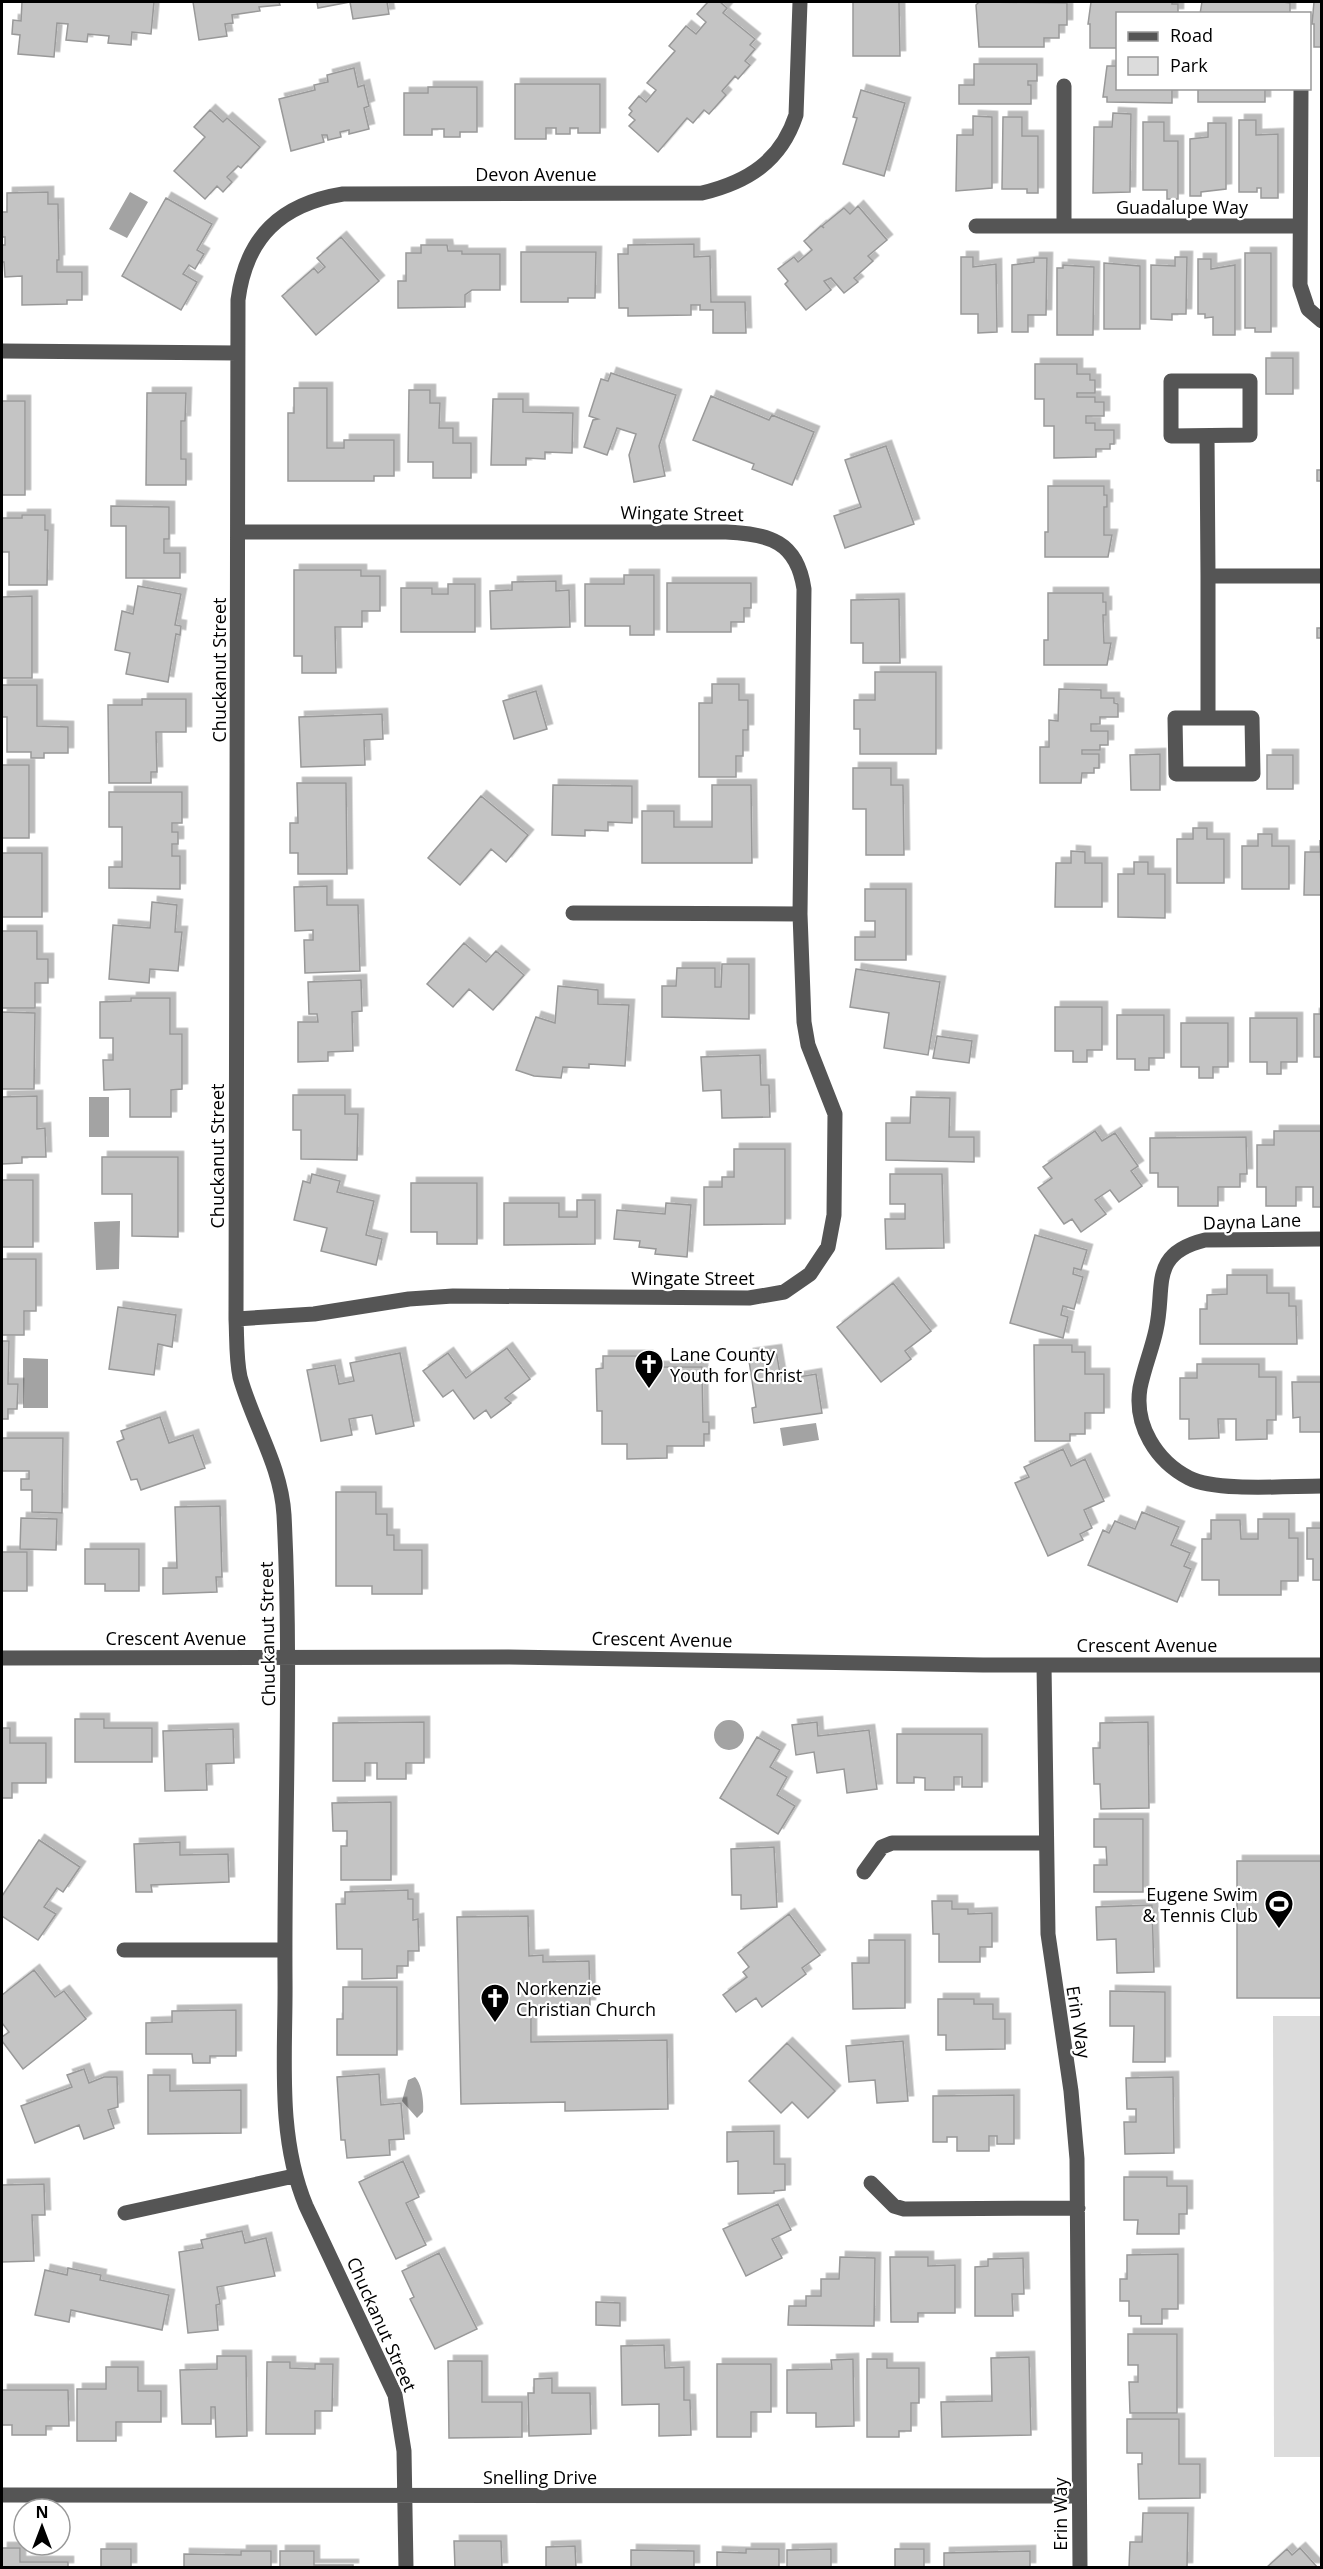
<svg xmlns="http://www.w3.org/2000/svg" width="1323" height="2569" font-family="'Open Sans',sans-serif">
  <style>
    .green { fill: #dcdcdc }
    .water { fill: #a3a3a3 }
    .building { fill: #c4c4c4; stroke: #999; stroke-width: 1.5; filter: url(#shadow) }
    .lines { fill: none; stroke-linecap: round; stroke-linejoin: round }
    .minor { stroke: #555; stroke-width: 15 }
    .labels { text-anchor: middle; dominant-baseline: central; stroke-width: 4.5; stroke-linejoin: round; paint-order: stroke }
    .street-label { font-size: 18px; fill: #000; stroke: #fff }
    .poi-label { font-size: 18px; fill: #000; stroke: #fff; text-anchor: start }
  </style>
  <defs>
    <filter id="shadow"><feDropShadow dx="5.5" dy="-5.5" stdDeviation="0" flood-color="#0004"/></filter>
  </defs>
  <rect width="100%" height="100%" fill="#fff"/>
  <path class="green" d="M1273 2016H1321V2457H1274Z"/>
  <path class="water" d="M130 192 148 202 127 238 109 229Z
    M89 1097H109V1137H89Z
    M120 1221 119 1269 96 1270 94 1222Z
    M23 1358 48 1359V1408H23Z
    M816 1423 819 1440 783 1446 780 1428Z
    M714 1735a15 15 0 1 1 30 0a15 15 0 1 1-30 0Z
    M415 2077C422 2084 424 2102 423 2112L417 2118 402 2101 408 2080Z"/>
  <path class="building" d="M22 2H154L151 34 132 32 131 45 108 43 109 36 88 34 87 42 66 40 68 24 57 23 54 57 18 54 20 35 12 34 13 20 21 21Z
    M193 2H282H279L280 5 259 7 260 11 232 15 233 23 225 24 227 36 199 40Z
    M317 2H387L389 14 353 19 350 2 318 8Z
    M708 2H720L727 8 723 13 755 39 750 45 755 49 745 61 750 65 738 79 735 76 722 91 726 95 709 114 704 110 693 123 687 118 658 152 629 126 635 120 629 115 632 111 629 108 639 96 646 102 656 90 647 83 675 51 669 46 686 26 696 34 706 22 697 14Z
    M853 2H899L900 56H853Z
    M979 2 1067 3V25H1059V38H1044V47H979L976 5Z
    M1091 2H1172V4H1178V14H1118V48H1090V24H1088Z
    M1202 2H1283L1290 3V14H1200Z
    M1314 2H1322V47H1314V24H1312Z
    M974 64H1037V81H1028V85H1031V104H959V85H974Z
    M1107 66H1118V88H1172V103L1107 102V97H1103Z
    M354 68 358 87 364 85 369 106 364 108 369 129 349 134V130L340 132 341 137 328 140 327 135H322L324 142 291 151 279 99 315 90 314 85 328 82 327 75Z
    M515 84H600V133H578V128H570V134H556V128H546V139H515Z
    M428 87H477V132H460V137H444V129H432V135H404V93H428Z
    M1198 88H1265V102H1198Z
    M861 90 905 103 884 176 843 164 857 118 853 117Z
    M210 110 223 122 227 118 260 147 241 168 238 166 227 177 232 182 223 192 217 186 205 199 174 171 205 137 194 127Z
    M1113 113 1131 114 1130 192 1093 193 1094 127H1112Z
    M973 116 992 117V188L956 191 957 135H973Z
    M1003 117H1022V136H1038V193H1027V189H1002Z
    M1239 120H1256V135L1278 134V198H1261V188H1257V192H1239Z
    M1143 122H1164V141H1178V199H1167V190H1143Z
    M1208 123H1226V189L1201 192V196H1190V139L1208 137Z
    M48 192V204H58L59 260H57V272H82V300H67V304L22 305V276L5 277 4 262H2V245H5V237H2V212H7V193Z
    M166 198 212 224 197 250 204 254 195 269 189 265 183 274 197 282 181 310 122 276Z
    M858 206 887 240 868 256 873 261 854 278 858 282 844 293 831 278 824 281 831 290 806 310 785 284 788 281 778 269 794 257 798 262 812 250 804 241 821 226 824 228 822 226 844 208 850 214Z
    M341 237 379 281 316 335 282 296 314 268 318 273 325 267 317 258Z
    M694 244V257L710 256 711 302H745L746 333H713V310H700V305H691V315L628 316V308H619L618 254H628V245Z
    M421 245H447L448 251H462V254H500V290H472L465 295V307L398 308V281H406V253H421Z
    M521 252H596L595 298H568V302H521Z
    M1245 253H1271V332H1255V328H1245Z
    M961 257H973V267L996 264 997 332 978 333V314H961Z
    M1175 257H1187L1186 314H1172V320L1151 319V265L1175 266Z
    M1034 258H1047L1046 315H1028V332H1012V265L1034 262Z
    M1198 259H1211V269L1235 265V335H1213V317L1205 318V314H1198Z
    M1104 263 1140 266V329H1104Z
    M1063 265 1094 267 1093 335H1057V268H1063Z
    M1266 358H1293V394H1266Z
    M1035 364H1077V374H1090V380H1095V393H1077V397H1095V402H1104V416H1086V423H1095V430H1114V444H1110V449H1096V457L1054 458V426H1044V399H1035Z
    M611 373 676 395 659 446 665 476 634 482 629 455 636 434 617 428 607 455 584 447 593 420 598 419 589 416 601 379 608 381Z
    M294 388H327V448H344V440H394V476H374V481H288V413H294Z
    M409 390H430V403H440L439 428H453V443H471V478H433V462H408Z
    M147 393H186L185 421H181V459H186V485H146Z
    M711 396 769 420 772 415 814 432 792 485 752 469 754 464 693 440Z
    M493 399H523V412L573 413 572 453 545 452V459L526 458V465H491Z
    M2 401H25V495H2Z
    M886 446 914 524 845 548 834 516 861 507 845 460Z
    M1321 459 1322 481H1317V470H1321Z
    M1048 486H1104V495H1107V507H1104V535H1112L1108 557H1045V532H1048Z
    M111 506 169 507V539H164V553H180V578H126V526H111Z
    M22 515H45V530H48L47 585H9V552H2V518H22Z
    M294 570H361V576H380V611H362V627H335L336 673H302V656H294Z
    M624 575H654V635H630V626H585V584H624Z
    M556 581V591L569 590 570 627 491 629 490 591 512 590V582Z
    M667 583H751V608H744V622H731V632H667Z
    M448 584H475V632H401V588H432V594H448Z
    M138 586 181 594 175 625 181 626 180 635 176 634 168 682 126 674 130 653 115 650 122 611 133 614Z
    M1048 593H1103V602H1106V615H1103L1104 643H1111L1107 665H1044V640H1048Z
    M32 596V678H2V597Z
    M899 599 900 663H863V643H851V600Z
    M1321 616 1322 638H1317V628H1321Z
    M875 672H936V754H860V729H854V700H875Z
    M712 684H739V700H748V730H743V756H736V777H699V703H712Z
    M2 685H37V726L68 727V753H44V758H31V752H7V717H2Z
    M1059 689 1101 690V698H1114V703L1118 704V717H1100V724H1091V731H1108V745H1100V750H1082V754H1099V768H1094V773H1082L1081 783H1040V747H1049V720L1058 721Z
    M536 691 547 729 514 739 503 701Z
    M142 699H186V732H156L157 772H151V783H109L108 705H142Z
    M382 714 383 739 364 740 365 765 301 767 299 717Z
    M1160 754V790H1131L1130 755Z
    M1267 755H1293V789H1267Z
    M2 765H29V838H2Z
    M853 768H891V785H903L904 855H866V809H853Z
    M297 783H346L347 874H298V853H290V823H298Z
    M553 785 632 786V823L608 822V831L585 830V836L552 835Z
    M712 785H751L752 863H642V811H674V827H712Z
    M109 792H182V823H172V832H178V844H172V856H180V889L109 888V867H122V827H109Z
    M481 796 528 835 506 862 491 849 460 885 428 858Z
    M1193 828H1207V839H1224V883H1177V839H1193Z
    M1258 834H1272V846H1289V889H1242V846H1258Z
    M1320 840 1322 895H1304L1305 852H1320Z
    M1071 851 1085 852V863H1102V907H1055L1056 863H1071Z
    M2 853H42V917H2Z
    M1134 862H1148V874H1165V918L1118 917V874H1134Z
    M327 886V905H358L360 971 305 973 304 940H313V930L295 931 294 887Z
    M865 889H906V960H855V937H875V921H865Z
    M152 902 177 905 175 932H182L178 971 150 969 149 983 109 979 113 925 150 928Z
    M2 931H37V959H48V983H35V1008H2Z
    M464 943 486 962 496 951 524 975 493 1010 469 989 453 1007 427 984Z
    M722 964H749V1019L662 1017V986H676L677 968H715V987H721Z
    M856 969 940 982 928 1055 884 1048 889 1013 850 1007Z
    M361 980 362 1011 352 1012 353 1051 328 1052V1061L298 1062V1022H318L317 1014H309L308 982Z
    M558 986 598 990V1004L629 1005 625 1066 589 1064V1068L563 1067 561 1078 534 1076 516 1070 536 1017 555 1023Z
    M131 998H170V1034H182V1089L171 1090V1117H130V1089L104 1090 103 1060H113V1038H100V1002L131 1001Z
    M1055 1007H1102V1050H1087V1062H1073V1051H1055Z
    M2 1012 35 1013 34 1089H2Z
    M1314 1014H1322V1057H1314Z
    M1117 1015H1164V1058H1149V1070H1135V1059H1117Z
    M1250 1018H1297V1062H1281V1074H1267V1062H1250Z
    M1181 1023H1228V1067H1213V1078H1199V1067H1181Z
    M937 1036 972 1041 969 1063 933 1058Z
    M760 1055 761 1085H769L770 1117 722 1118 721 1090 703 1091 701 1057Z
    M293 1095H345V1114H358L357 1160 301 1159V1130H293Z
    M37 1096V1129L45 1128 46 1157H22V1163L2 1164V1097Z
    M911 1097 950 1098 949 1137H974V1162L886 1160V1123H910Z
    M1095 1131 1102 1141 1115 1133 1138 1166 1131 1171 1142 1186 1119 1202 1110 1190 1095 1200 1106 1214 1081 1232 1072 1219 1064 1224 1038 1188 1052 1178 1043 1167Z
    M1274 1131H1322V1207H1313V1187H1296V1206H1266V1187H1257V1145H1274Z
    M1246 1137 1247 1174H1240V1187H1218V1206H1178V1187H1158V1173H1150V1138Z
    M734 1149H785V1224L704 1225V1187H722V1177H734Z
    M102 1157H178V1237L132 1236V1194H102Z
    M312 1174 340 1181 337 1192 374 1201 366 1235 382 1239 376 1265 321 1251 327 1228 294 1220 303 1181 310 1183Z
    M890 1174H942L944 1248 886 1249 885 1219H905V1204H890Z
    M2 1180H33V1247H2Z
    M411 1183H477V1244H437V1232H411Z
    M577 1200H595V1244L504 1245V1203H559V1217H577Z
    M666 1203 691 1205 687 1257 655 1254 656 1249 639 1247 640 1241 614 1239 617 1210 665 1214Z
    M1035 1235 1087 1250 1081 1270 1074 1268 1073 1274 1083 1277 1074 1309 1063 1306 1061 1315 1068 1317 1063 1338 1010 1323Z
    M2 1259H36V1311H24V1335H2Z
    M1227 1275H1267V1293H1289V1306H1296L1297 1344H1200V1309H1207V1295L1227 1294Z
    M893 1283 931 1331 905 1351 911 1359 881 1382 837 1327Z
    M118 1307 176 1315 172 1347 158 1344 154 1375 109 1369Z
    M2 1341H9L8 1384H18L17 1409H8V1419H2Z
    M1034 1345H1072V1352H1085V1374H1104V1413H1085V1434H1070V1441H1035Z
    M507 1348 530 1379 505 1398 511 1403 491 1418 486 1410 474 1419 453 1390 443 1397 423 1371 448 1353 466 1378Z
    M776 1350 781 1380 816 1374 822 1413 754 1423 752 1408 756 1407 748 1354Z
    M400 1353 414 1426 376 1434 372 1415 349 1419 352 1435 321 1441 307 1370 335 1365 339 1384 354 1381 350 1363Z
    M603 1356H647L657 1367H702L703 1422H709V1434H704V1446H667V1458L627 1459V1444H602V1411H597L596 1369 603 1368Z
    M1197 1364H1259V1377H1276V1420H1267V1439L1236 1440V1419H1218L1219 1438 1189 1439V1419H1180V1378H1197Z
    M1292 1382H1322V1451L1321 1432H1300V1417L1293 1418Z
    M160 1417 169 1443 193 1435 205 1468 141 1490 137 1479 131 1480 117 1442 124 1439 121 1431Z
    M2 1438H63L62 1513 32 1512V1490H21V1479H29V1471H2Z
    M1063 1449 1071 1466 1085 1459 1104 1501 1084 1510 1092 1528 1080 1534 1083 1540 1048 1556 1015 1483 1029 1477 1024 1467Z
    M336 1492H376V1514H387V1535H394V1550H422V1594H372V1586H336Z
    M220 1506 222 1577H216L217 1592 163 1594V1568H177L175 1507Z
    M1142 1512 1179 1527 1171 1545 1190 1553 1184 1566 1191 1569 1177 1602 1088 1565 1103 1530 1109 1533 1115 1521 1135 1529Z
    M21 1518 57 1519 56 1550 20 1549Z
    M1258 1519H1289V1538H1298V1581H1281V1595H1219V1580H1202V1539H1211V1520H1240L1241 1539H1258Z
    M1307 1528H1322V1580H1313V1559H1307Z
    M85 1549H139V1591H105V1584H85Z
    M2 1552H27V1591H2Z
    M75 1719H104V1728H152V1762H75Z
    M424 1722V1763H406V1779H377V1763H365V1781H333V1723Z
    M817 1722 818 1736 869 1730 877 1789 847 1793 844 1769 817 1773 814 1752 796 1755 792 1725Z
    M1148 1722 1149 1808 1101 1809 1100 1784H1094L1093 1748H1100V1723Z
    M2 1728H10V1743H46V1783H12V1798H2Z
    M233 1729 234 1763 206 1764 207 1790 165 1791 163 1731Z
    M897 1734H982V1787H962V1777H954V1790H925V1778L914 1777V1783H897Z
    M757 1737 780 1750 770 1767 787 1777 777 1795 795 1806 778 1834 720 1798Z
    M391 1802V1880H341V1846H347V1831H333L332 1803Z
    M1094 1819H1143V1892H1094V1865H1107L1106 1847H1094Z
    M39 1840 80 1867 63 1892 57 1888 44 1907 56 1914 38 1940 2 1916V1896Z
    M180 1842V1855L228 1854 229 1882 151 1885 152 1892H136L134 1844Z
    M774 1847 777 1907 741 1909V1895H732L731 1849Z
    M1237 1861H1322V1998H1237Z
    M408 1890V1899H413V1920L418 1919 419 1951H408V1966H397V1978L362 1979V1949H337L336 1904H345V1892Z
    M932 1901H952V1909H968V1914L992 1913V1947H980V1962H939V1934H933Z
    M1152 1905 1154 1972 1117 1973 1116 1939 1097 1940 1096 1907Z
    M789 1914 820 1955 802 1968 806 1974 762 2007 756 1998 736 2012 723 1995 747 1977 743 1972 749 1967 738 1953Z
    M528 1916 529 1956 543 1955V1962L589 1961 590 2005 531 2006V2042L667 2040 668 2109 565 2111V2102L461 2104 457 1917Z
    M869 1940H905V2008L853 2009 852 1963H869Z
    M34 1970 55 1997 64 1991 86 2019 23 2069 2 2041V2037L9 2032 2 2023V1995Z
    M343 1987H397V2055H337V2019H343Z
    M1110 1991 1165 1992V2062H1133L1134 2026H1110Z
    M938 1999H974V2004H993V2019H1005V2049L946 2050V2035H938Z
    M236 2010V2056H210V2063H193L192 2054H146V2023L172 2022V2011Z
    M903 2041 908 2101 877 2103 875 2080 849 2082 846 2046Z
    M787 2043 835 2091 808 2118 792 2102 781 2113 749 2081Z
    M84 2069 89 2083 104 2077H117L118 2107 108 2110 114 2128 84 2139 79 2125 35 2143 21 2106 72 2087 67 2075Z
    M379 2074 381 2105 401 2103 404 2139 389 2140 390 2155 347 2158 345 2140H341L337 2077Z
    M148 2075H170V2091L241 2090V2133L148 2134Z
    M1173 2077 1174 2153 1125 2154 1124 2122H1136V2109H1127L1126 2078Z
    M1014 2095V2144H997V2136H989V2151H957V2137H947V2142H933V2096Z
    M774 2131V2164H785V2190L774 2191V2193L738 2194V2161L727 2162V2132Z
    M403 2161 419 2197 406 2203 426 2245 396 2259 359 2182Z
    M1124 2177H1167V2186H1187V2214H1179V2234H1137L1138 2220H1124Z
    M44 2184 45 2215H32L34 2261 2 2262V2185Z
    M778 2204 791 2230 772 2239 782 2258 746 2276 723 2229Z
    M242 2231 245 2243 266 2238 275 2276 217 2287 220 2304 216 2305 218 2330 188 2333 179 2252 203 2248 201 2240Z
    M439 2253 477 2329 435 2349 410 2299 414 2297 402 2271Z
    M1178 2254V2309H1162V2324H1141V2316H1129V2301H1120V2279H1127V2255Z
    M840 2257 875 2258 874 2326 788 2325 789 2306H806V2296H821V2279H839Z
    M890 2257H928V2266L955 2265V2313H918V2322H891Z
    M1023 2258 1024 2294H1012L1013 2316H975V2267L988 2266V2259Z
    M68 2268 101 2275 100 2280 169 2295 162 2330 71 2310 69 2322 35 2315 45 2270 67 2275Z
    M596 2302 620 2303V2326L596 2325Z
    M1128 2334H1177V2413H1130L1129 2382H1138V2365H1128Z
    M664 2345 665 2368 684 2367V2400H690L691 2435 659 2436V2404L622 2405 621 2346Z
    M217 2356H246L247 2436 216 2437 215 2407H211V2424H182L180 2370 217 2369Z
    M1029 2357 1031 2435 942 2437 941 2402 992 2401 991 2358Z
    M853 2359 854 2426 816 2427V2413H787V2370L832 2369 831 2360Z
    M867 2359H887V2368H919V2403H911V2431H899V2437H867Z
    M448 2361H482V2402H522V2437L449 2438Z
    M267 2362H290V2368L315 2369V2364H333L332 2411H315V2434H266Z
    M717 2364H771V2412H751V2437H717Z
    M106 2367H138V2391H161V2422H116V2441H77V2389H106Z
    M552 2378V2393H590L591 2434 529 2436 528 2393H534V2379Z
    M2 2390H68L69 2426H46V2435H12V2425H2Z
    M1127 2419H1179V2464H1200V2498L1139 2499 1138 2464H1142V2453H1127Z
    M1143 2513H1188L1187 2568H1129L1130 2542H1142Z
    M454 2541H501L502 2568H455Z
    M575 2546 576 2568H546V2547Z
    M2 2548H20V2562H68V2568H2Z
    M1300 2548 1318 2568H1266L1287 2549 1292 2555Z
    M101 2549H131V2568H101Z
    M746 2549H779V2568H717V2552L746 2553Z
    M831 2549V2568H787V2550Z
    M895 2549H924V2568H895Z
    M631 2550 694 2551V2568H631Z
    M241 2551H271V2568H184V2554L241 2555Z
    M280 2551H314V2565H353V2568H280Z
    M1030 2551V2568H944V2553Z"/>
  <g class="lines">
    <path class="minor" d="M1064 86V226
      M1301 88 1300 285 1308 309 1322 321
      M976 226H1300
      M2 351 238 353
      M1171 381H1250V435L1171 436Z
      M1207 436 1208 576H1322
      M1208 576V718H1175L1176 774H1253L1252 718H1208
      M573 913 800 914
      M1322 1239 1205 1240C1148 1254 1166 1287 1156 1330 1152 1349 1144 1368 1140 1388 1134 1425 1156 1461 1189 1478 1217 1492 1288 1486 1322 1486
      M236 1319 314 1314 409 1299 453 1296 749 1298 784 1292 810 1274 828 1247 834 1215 835 1114 808 1045 804 1022 800 914 804 589C797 541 769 534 726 532H239
      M2 1658 509 1657 983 1665H1322
      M1044 1665 1048 1934 1071 2091 1077 2159 1080 2568
      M864 1872 882 1847 892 1843H1044
      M124 1950H285
      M871 2183 894 2206 904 2209 1078 2208
      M125 2213 294 2176
      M2 2495 1079 2496
      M406 2568 404 2451 395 2395 306 2206C276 2134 286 2053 285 1977 284 1823 292 1669 284 1515 281 1465 253 1424 240 1377 236 1358 237 1338 236 1319L238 300C246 237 281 204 343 194L702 193C748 182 781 161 796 115L800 2"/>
  </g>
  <defs>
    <g id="church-pin" transform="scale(1.5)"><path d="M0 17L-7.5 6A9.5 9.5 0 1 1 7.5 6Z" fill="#000" stroke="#fff"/><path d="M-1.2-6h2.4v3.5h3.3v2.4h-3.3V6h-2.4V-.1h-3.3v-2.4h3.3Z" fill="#fff"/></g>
    <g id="stadium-pin" transform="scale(1.5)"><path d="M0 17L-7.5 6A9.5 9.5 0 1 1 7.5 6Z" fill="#000" stroke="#fff"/><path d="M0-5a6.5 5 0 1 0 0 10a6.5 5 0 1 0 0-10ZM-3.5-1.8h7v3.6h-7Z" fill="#fff"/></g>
  </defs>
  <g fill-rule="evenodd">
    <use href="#church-pin" x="649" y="1364"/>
    <use href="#stadium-pin" x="1279" y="1904"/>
    <use href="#church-pin" x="495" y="1998"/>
  </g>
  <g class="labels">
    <g class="street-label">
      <text x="536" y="174">Devon Avenue</text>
      <text x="1182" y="207">Guadalupe Way</text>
      <text transform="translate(682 513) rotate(1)">Wingate Street</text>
      <text transform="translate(219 670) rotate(-90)">Chuckanut Street</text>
      <text transform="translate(217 1156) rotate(-90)">Chuckanut Street</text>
      <text transform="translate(1252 1221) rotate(-2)">Dayna Lane</text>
      <text x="693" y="1278">Wingate Street</text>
      <text transform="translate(267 1634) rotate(-91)">Chuckanut Street</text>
      <text x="176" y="1638">Crescent Avenue</text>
      <text transform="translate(662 1639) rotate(1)">Crescent Avenue</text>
      <text x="1147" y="1645">Crescent Avenue</text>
      <text transform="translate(1079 2022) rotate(81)">Erin Way</text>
      <text transform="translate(382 2324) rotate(66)">Chuckanut Street</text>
      <text x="540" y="2477">Snelling Drive</text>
      <text transform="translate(1060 2514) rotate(-90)">Erin Way</text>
    </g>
    <g class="poi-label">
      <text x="670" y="1354">Lane County<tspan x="670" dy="21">Youth for Christ</tspan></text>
      <text x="1258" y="1894" text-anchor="end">Eugene Swim<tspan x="1258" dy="21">&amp; Tennis Club</tspan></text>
      <text x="516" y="1988">Norkenzie<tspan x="516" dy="21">Christian Church</tspan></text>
    </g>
  </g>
  <rect width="1323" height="2569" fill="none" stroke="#000000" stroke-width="6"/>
  <rect x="1116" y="12" width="195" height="78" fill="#ffffff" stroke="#999999" stroke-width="1.5"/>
  <rect x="1128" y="32" width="30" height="9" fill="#555555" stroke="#999999" stroke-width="1.5"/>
  <text x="1170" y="42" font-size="18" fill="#000000">Road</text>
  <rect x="1128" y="57" width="30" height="18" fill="#dcdcdc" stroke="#999999" stroke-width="1.5"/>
  <text x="1170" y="72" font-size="18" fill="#000000">Park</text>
  <g transform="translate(42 2527)"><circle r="28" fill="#ffffff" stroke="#999999" stroke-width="1.5"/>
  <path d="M0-4.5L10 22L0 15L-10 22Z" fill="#000000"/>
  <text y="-9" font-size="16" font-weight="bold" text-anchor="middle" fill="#000000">N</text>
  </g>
</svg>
